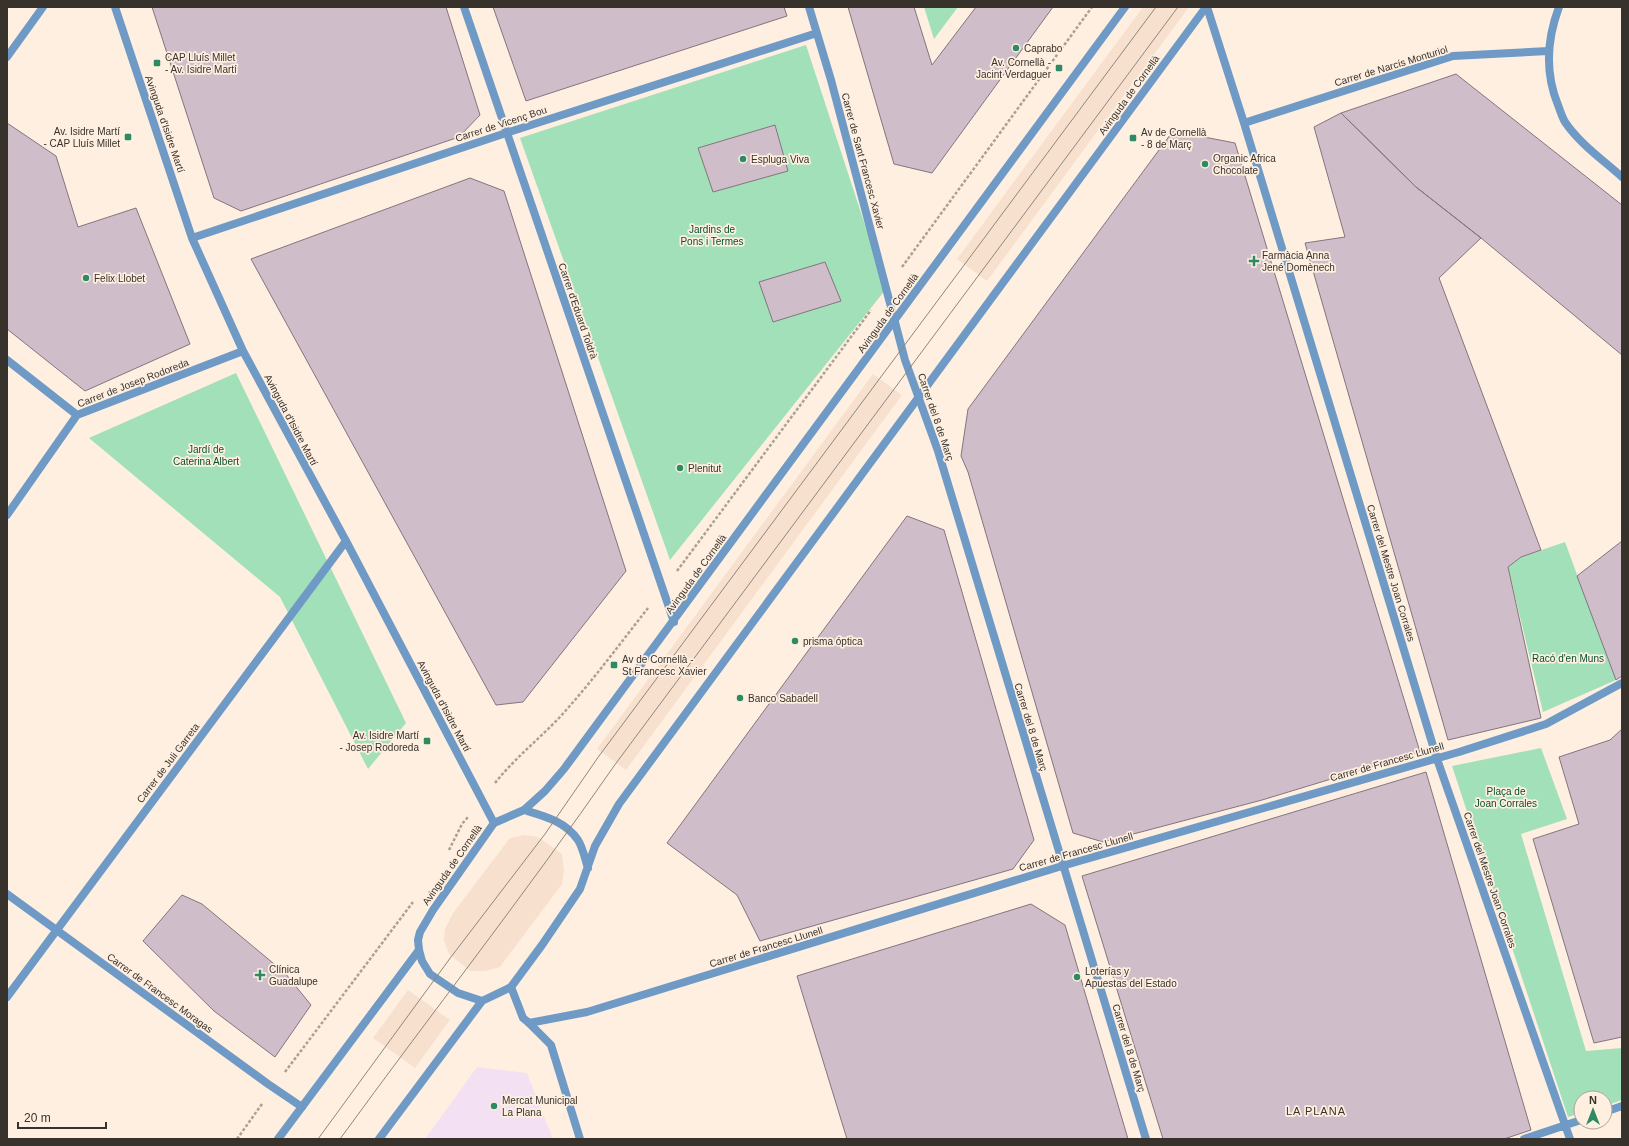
<svg xmlns="http://www.w3.org/2000/svg" width="1629" height="1146" font-family="Helvetica,sans-serif">
  <style>
    .commercial { fill: #f3e1f3 }
    .built { fill: #f7e1ce }
    .green { fill: #a1e0b9 }
    .building { fill: #cfbeca; stroke: #84747f }
    .lines { fill: none; stroke-linecap: round; stroke-linejoin: round }
    .path { stroke: #aba095; stroke-width: 2.5; stroke-dasharray: 3 2; stroke-linecap: butt }
    .pedestrian { stroke: #6e9ac5; stroke-width: 8 }
    .minor { stroke: #6e9ac5; stroke-width: 8 }
    .tertiary { stroke: #6e9ac5; stroke-width: 8 }
    .tram { stroke: #8f867c; stroke-width: 1 }
    .poi-dot { fill: #2d8b63; stroke: #feefe0; stroke-width: 1.5 }
    .labels { text-anchor: middle; dominant-baseline: central; stroke-width: 3.5; stroke-linejoin: round; paint-order: stroke }
    .poi-label { font-size: 10px; fill: #37322c; stroke: #feefe0; text-anchor: start }
    .street-label { font-size: 10px; fill: #37322c; stroke: #feefe0 }
    .park-label { font-size: 10px; fill: #044f2e; stroke: #feefe0 }
    .neighbourhood-label { font-size: 11px; letter-spacing: 1px; fill: #3e3226; stroke: #feefe0 }
  </style>
  <rect width="100%" height="100%" fill="#feefe0"/>
  <path class="commercial" d="M477 1067 527 1073 553 1139H425Z"/>
  <path class="built" d="M1143 7H1189L987 281 957 259Z
    M873 374 902 395 626 770 597 749Z
    M524 835 538 837 562 854 564 871 562 884 500 967 485 971H470L449 954 444 940 445 929 453 913 510 838Z
    M408 990 450 1020 415 1068 373 1038Z"/>
  <path class="green" d="M924 7H958L934 39Z
    M806 45 886 289 670 560 520 138Z
    M236 373 406 723 368 769 280 597 89 438Z
    M1565 542 1616 680 1543 712 1508 567 1521 557Z
    M1541 748 1567 819 1521 834 1586 1051 1622 1048V1100L1605 1106V1098H1581V1113L1568 1117 1452 766Z"/>
  <path class="building" d="M152 7H446L480 115 459 137 241 211 214 198Z
    M493 7H784L787 16 526 101Z
    M848 7H914L932 65 976 7H1053L932 173 894 164Z
    M1456 74 1622 205V355L1481 238 1416 187 1341 113Z
    M1341 113 1416 187 1481 238 1439 278 1541 550 1521 557 1508 567 1541 718 1448 740 1305 243 1345 237 1314 127Z
    M7 123 56 156 78 227 136 208 190 344 85 391 7 329Z
    M775 125 788 171 713 192 698 148Z
    M1173 131 1235 143 1420 752 1262 800 1103 842 1073 833 968 472 961 456 968 409Z
    M470 178 504 191 626 571 523 702 496 705 251 259Z
    M825 262 841 301 773 322 759 282Z
    M907 516 944 530 1034 840 1013 869 760 941 737 895 667 843Z
    M1622 541V676L1616 680 1577 576Z
    M1622 729V1037L1594 1043 1533 839 1579 824 1559 757 1610 740Z
    M1426 772 1531 1130 1504 1139H1163L1082 876Z
    M182 895 202 904 285 973 311 1005 275 1057 214 1011 143 941Z
    M1031 904 1065 925 1128 1139H847L797 976Z"/>
  <g class="lines">
    <path class="path" d="M902 267 1092 7
      M677 571 871 310
      M495 783C514 759 538 740 559 718 591 683 619 645 648 608
      M449 850 462 824 468 817
      M285 1072 413 902
      M237 1139 262 1104"/>
    <path class="pedestrian" d="M529 1023 551 1045 580 1139"/>
    <path class="minor" d="M115 7 192 238 243 351 346 541 494 823
      M464 7 674 622
      M809 7 831 80 905 360 938 451 1146 1139
      M1207 7 1244 123 1437 759 1570 1139
      M1559 7C1547 39 1545 73 1558 105 1560 110 1562 117 1565 122 1579 143 1603 160 1622 177
      M7 57 43 7
      M1244 123 1453 56 1548 51
      M192 238 506 133 817 33
      M7 360 77 415
      M7 515 77 415 243 351
      M7 894 268 1084 302 1107
      M511 987 523 1018 529 1023 587 1012 1062 866 1459 752 1546 724 1622 683
      M7 997 346 541
      M1605 1112 1622 1106
      M1524 1139 1581 1120"/>
    <path class="tertiary" d="M524 810C544 816 565 821 578 840 583 848 585 859 588 868
      M482 1001 458 993 430 974 422 961 419 950 418 940 420 932 433 910 494 823 524 810 545 791 564 769 1125 7
      M278 1139 419 950
      M379 1139 482 1001 511 987 542 945 580 889 595 846 619 804 1206 7"/>
    <path class="tram" d="M318 1139 451 957 545 834 599 756 1156 7
      M340 1139C431 1014 526 893 614 766L1178 7"/>
  </g>
  <g class="poi-dot">
    <circle cx="1016" cy="48" r="4"/>
    <rect x="153" y="59" width="8" height="8" rx="2"/>
    <rect x="1055" y="64" width="8" height="8" rx="2"/>
    <rect x="124" y="133" width="8" height="8" rx="2"/>
    <rect x="1129" y="134" width="8" height="8" rx="2"/>
    <circle cx="743" cy="159" r="4"/>
    <circle cx="1205" cy="164" r="4"/>
    <path d="M1252 255h4v4h4v4h-4v4h-4v-4h-4v-4h4z"/>
    <circle cx="86" cy="278" r="4"/>
    <circle cx="680" cy="468" r="4"/>
    <circle cx="795" cy="641" r="4"/>
    <rect x="610" y="661" width="8" height="8" rx="2"/>
    <circle cx="740" cy="698" r="4"/>
    <rect x="423" y="737" width="8" height="8" rx="2"/>
    <path d="M258 969h4v4h4v4h-4v4h-4v-4h-4v-4h4z"/>
    <circle cx="1077" cy="977" r="4"/>
    <circle cx="494" cy="1106" r="4"/>
  </g>
  <g class="labels">
    <g class="poi-label">
      <text x="1024" y="48">Caprabo</text>
      <text x="165" y="57">CAP Lluís Millet<tspan x="165" dy="12">- Av. Isidre Martí</tspan></text>
      <text x="1051" y="62" text-anchor="end">Av. Cornellà -<tspan x="1051" dy="12">Jacint Verdaguer</tspan></text>
      <text x="120" y="131" text-anchor="end">Av. Isidre Martí<tspan x="120" dy="12">- CAP Lluís Millet</tspan></text>
      <text x="1141" y="132">Av de Cornellà<tspan x="1141" dy="12">- 8 de Març</tspan></text>
      <text x="1213" y="158">Organic Africa<tspan x="1213" dy="12">Chocolate</tspan></text>
      <text x="751" y="159">Espluga Viva</text>
      <text x="1262" y="255">Farmàcia Anna<tspan x="1262" dy="12">Jené Domènech</tspan></text>
      <text x="94" y="278">Felix Llobet</text>
      <text x="688" y="468">Plenitut</text>
      <text x="803" y="641">prisma óptica</text>
      <text x="622" y="659">Av de Cornellà -<tspan x="622" dy="12">St Francesc Xavier</tspan></text>
      <text x="748" y="698">Banco Sabadell</text>
      <text x="419" y="735" text-anchor="end">Av. Isidre Martí<tspan x="419" dy="12">- Josep Rodoreda</tspan></text>
      <text x="269" y="969">Clínica<tspan x="269" dy="12">Guadalupe</tspan></text>
      <text x="1085" y="971">Loterías y<tspan x="1085" dy="12">Apuestas del Estado</tspan></text>
      <text x="502" y="1100">Mercat Municipal<tspan x="502" dy="12">La Plana</tspan></text>
    </g>
    <g class="street-label">
      <text transform="translate(1391 66) rotate(-17)">Carrer de Narcís Monturiol</text>
      <text transform="translate(1129 95) rotate(-54)">Avinguda de Cornellà</text>
      <text transform="translate(165 124) rotate(71)">Avinguda d'Isidre Martí</text>
      <text transform="translate(501 124) rotate(-18)">Carrer de Vicenç Bou</text>
      <text transform="translate(863 161) rotate(75)">Carrer de Sant Francesc Xavier</text>
      <text transform="translate(578 311) rotate(71)">Carrer d'Eduard Toldrà</text>
      <text transform="translate(888 313) rotate(-54)">Avinguda de Cornellà</text>
      <text transform="translate(133 383) rotate(-21)">Carrer de Josep Rodoreda</text>
      <text transform="translate(936 417) rotate(71)">Carrer del 8 de Març</text>
      <text transform="translate(291 420) rotate(62)">Avinguda d'Isidre Martí</text>
      <text transform="translate(1391 573) rotate(73)">Carrer del Mestre Joan Corrales</text>
      <text transform="translate(696 574) rotate(-54)">Avinguda de Cornellà</text>
      <text transform="translate(444 706) rotate(62)">Avinguda d'Isidre Martí</text>
      <text transform="translate(1031 727) rotate(73)">Carrer del 8 de Març</text>
      <text transform="translate(1387 762) rotate(-16)">Carrer de Francesc Llunell</text>
      <text transform="translate(168 763) rotate(-53)">Carrer de Juli Garreta</text>
      <text transform="translate(1076 852) rotate(-16)">Carrer de Francesc Llunell</text>
      <text transform="translate(452 865) rotate(-55)">Avinguda de Cornellà</text>
      <text transform="translate(1490 880) rotate(71)">Carrer del Mestre Joan Corrales</text>
      <text transform="translate(766 947) rotate(-17)">Carrer de Francesc Llunell</text>
      <text transform="translate(160 993) rotate(36)">Carrer de Francesc Moragas</text>
      <text transform="translate(1129 1048) rotate(73)">Carrer del 8 de Març</text>
    </g>
    <g class="park-label">
      <text x="712" y="229">Jardins de<tspan x="712" dy="12">Pons i Termes</tspan></text>
      <text x="206" y="449">Jardí de<tspan x="206" dy="12">Caterina Albert</tspan></text>
      <text x="1568" y="658">Racó d'en Muns</text>
      <text x="1506" y="791">Plaça de<tspan x="1506" dy="12">Joan Corrales</tspan></text>
    </g>
    <g class="neighbourhood-label">
      <text x="1316" y="1111">LA PLANA</text>
    </g>
  </g>
  <rect width="1629" height="1146" fill="none" stroke="#37322c" stroke-width="16"/>
  <g transform="translate(1593 1110)"><circle r="19" fill="#feefe0" stroke="#aea398"/>
  <path d="M0-3L7 15L0 10L-7 15Z" fill="#2d8b63"/>
  <text y="-6" font-size="11" font-weight="bold" text-anchor="middle" fill="#37322c">N</text>
  </g>
  <path d="M18 1122v6h88v-6" fill="none" stroke="#37322c" stroke-width="2"/>
  <text x="24" y="1122" font-size="12" fill="#37322c" stroke="#feefe0" stroke-width="3" paint-order="stroke">20 m</text>
</svg>
